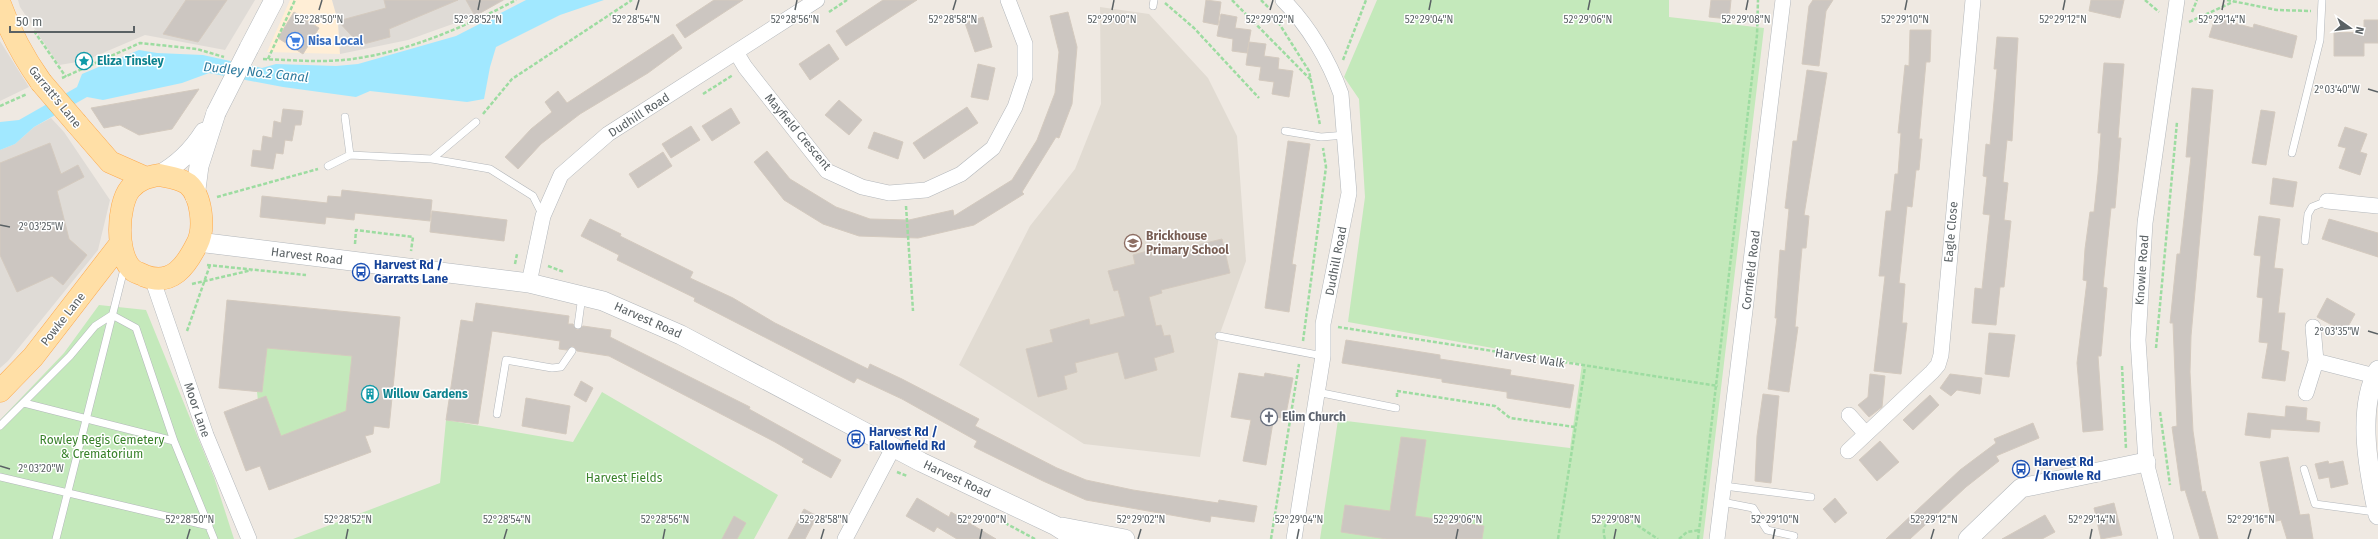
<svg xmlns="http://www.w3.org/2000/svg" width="2378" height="539" font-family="'Fira Sans',sans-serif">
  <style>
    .commercial { fill: #ffeed6 }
    .industrial { fill: #dfdbd6 }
    .education { fill: #e1dbd2 }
    .green { fill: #c4e9bb }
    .water { fill: #a1e8ff }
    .building { fill: #ccc6c1; stroke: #d4cabf }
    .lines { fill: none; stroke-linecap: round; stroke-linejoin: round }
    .service-casing { stroke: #b3b7bb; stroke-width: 8 }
    .minor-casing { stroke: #b3b7bb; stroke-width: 16 }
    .tertiary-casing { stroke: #b3b7bb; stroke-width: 20 }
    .primary-casing { stroke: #fea94b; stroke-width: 23 }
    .path { stroke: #9ddca1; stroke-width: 2.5; stroke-dasharray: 4 2; stroke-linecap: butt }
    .service { stroke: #fff; stroke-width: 7 }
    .minor { stroke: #fff; stroke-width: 15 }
    .tertiary { stroke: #fff; stroke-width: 19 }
    .primary { stroke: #ffdfa6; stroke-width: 22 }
    .tertiary-bridge-casing { stroke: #b3b7bb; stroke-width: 20; stroke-linecap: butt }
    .primary-bridge-casing { stroke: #fea94b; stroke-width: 23; stroke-linecap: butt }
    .tertiary-bridge { stroke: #fff; stroke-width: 19 }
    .primary-bridge { stroke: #ffdfa6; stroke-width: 22 }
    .ticks { fill: none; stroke: #5a6164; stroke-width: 1.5 }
    .labels { text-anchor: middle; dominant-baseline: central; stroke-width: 3; stroke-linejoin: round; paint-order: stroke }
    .shop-label { font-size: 12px; font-weight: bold; fill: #366cbe; stroke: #fff; text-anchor: start }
    .culture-label { font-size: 12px; font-weight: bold; fill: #0d838f; stroke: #fff; text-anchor: start }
    .street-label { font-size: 12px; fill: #5a6164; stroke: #fff }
    .education-label { font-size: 12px; font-weight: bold; fill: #785e54; stroke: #fff; text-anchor: start }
    .transit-label { font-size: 12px; font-weight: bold; fill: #164399; stroke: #fff; text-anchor: start }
    .worship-label { font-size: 12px; font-weight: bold; fill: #5b616d; stroke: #fff; text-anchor: start }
    .park-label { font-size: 12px; fill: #39822b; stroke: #fff }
    .water-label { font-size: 13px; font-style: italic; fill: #2e7b9f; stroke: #fff }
    .ticks-label { font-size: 10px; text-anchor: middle; fill: #5a6164; stroke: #fff; stroke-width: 3; stroke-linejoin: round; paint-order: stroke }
  </style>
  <rect width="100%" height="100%" fill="#efe9e2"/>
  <path class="commercial" d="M290 0H332L338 21 340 54 267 52Z"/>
  <path class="industrial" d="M18 0H255L225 50 145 35 84 61 59 65 20 7Z
    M332 0H505L475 16 408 40 340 54 338 21Z
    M0 41 29 87 0 101Z
    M51 118 64 132 110 200 98 250 8 361 0 368V150L15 144 34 127Z"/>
  <path class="education" d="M1100 7 1149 14 1208 78 1237 136 1246 261 1219 336 1200 457 1084 444 959 365 1030 226 1075 169 1101 104Z"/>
  <path class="green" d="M1377 0H1669V17L1764 28 1703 539H1320L1338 420 1570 448 1582 364 1348 322 1365 197 1359 99 1344 77Z
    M99 305 146 310 214 477 234 539H0V420L64 353Z
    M262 347 357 356 351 415 275 438 258 401 256 383 263 384 266 359Z
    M602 392 778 495 754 539H293L440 483 446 420 573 442Z"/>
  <path class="water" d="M526 0H604L560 15 496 47 490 67 484 99 467 102 370 91 356 97 283 87 209 73 182 83 103 100 87 97 34 127 15 144 0 150V122L19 120 77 87 82 74 139 50 157 53 203 55 262 68 276 64 336 66 358 64 456 36Z"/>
  <path class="building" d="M186 0H227L198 42 163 34Z
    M384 0H458L389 29 390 37 360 45 338 21 386 8Z
    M466 0H503L475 16Z
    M714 0H743L685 38 676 25Z
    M883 0H917L846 46 836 31Z
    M1206 0 1221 2 1218 25 1203 22Z
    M1711 0H1731L1729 19 1709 17Z
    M1813 0H1833L1826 11 1819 66 1802 64 1809 6Z
    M2091 0H2124L2120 18 2089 11Z
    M294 12 319 28 303 54 278 38Z
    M1068 12 1077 47 1072 104 1059 138 1056 137 1022 192 1024 194 974 225 918 238 859 236 823 224 784 200 754 162 767 151 790 179 836 207 870 219 909 220 953 210 954 216 1012 180 1037 140 1055 93 1059 52 1050 16Z
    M1221 14 1237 17 1235 28 1251 30 1247 53 1232 51 1233 39 1217 36Z
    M983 17 992 47 975 52 965 23Z
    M2215 18 2253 28 2254 24 2297 36 2292 58 2209 37Z
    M2364 20H2378V43H2364V56H2334V32L2364 33Z
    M1910 30H1931L1930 62H1926L1919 139H1922L1919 170H1916L1912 207 1907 206 1899 283 1905 284 1902 323H1907L1901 374 1874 371 1885 276H1879L1886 211H1891L1895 174H1898L1901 133H1898L1905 65 1909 66Z
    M673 34 682 48 648 73 580 114 541 144 518 169 505 157 531 129 552 112 545 102 558 91 567 103Z
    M1997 37 2018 38 2012 141 2007 140 2003 182 2008 183 2004 220 2011 221 2004 287H2000L1996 325 1972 323 1975 288 1982 289 1990 215 1983 214 1987 177 1983 176 1986 144 1990 145 1997 69H1994Z
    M1249 42 1266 44 1264 56 1279 58 1278 69 1293 71 1289 97 1272 94 1274 82 1259 80 1261 67 1246 65Z
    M829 44 839 59 810 80 799 64Z
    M2104 63 2124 64 2118 138H2121L2115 208H2111L2106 257 2103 287 2107 288 2101 356H2098L2103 430 2083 432 2077 363 2087 281 2083 280 2085 249 2090 212H2094L2098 174 2101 133H2098Z
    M978 64 995 68 988 100 971 97Z
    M1807 70 1827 73 1804 215 1809 216 1806 248H1802L1795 327H1798L1789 392 1768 389 1777 318H1775L1780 250 1785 251 1789 209 1785 208 1793 141H1797Z
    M2192 88 2213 90 2191 336 2190 372 2193 431 2202 492 2205 491 2218 539H2200L2185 490 2181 491 2172 427 2177 426 2173 323H2170L2177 254H2180L2191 157H2186Z
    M199 89 172 129 139 135 120 125 104 128 91 108Z
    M839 100 862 120 849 135 825 115Z
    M967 107 978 123 924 159 913 143Z
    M731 108 740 123 712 141 702 126Z
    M283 109 303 111 301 125H295L292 141 285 140 283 154 276 153 273 169 251 166 253 150 261 151 263 136 272 138 274 121 281 123Z
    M2261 110 2275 112 2266 165 2252 163Z
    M691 126 700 140 671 158 662 144Z
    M2345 127 2367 134 2360 152 2367 154 2360 175 2339 168 2346 148 2338 146Z
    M874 132 903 142 898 159 868 148Z
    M1288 141 1310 144 1292 264 1296 265 1289 312 1265 308Z
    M50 143 61 174 78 165 84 177 57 191 69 239 87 255 63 285 52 276 17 292 0 255V163Z
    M663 152 672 166 638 188 629 174Z
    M2273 178 2297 182 2293 207 2270 204Z
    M342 190 432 200 430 221 355 213 354 220 326 217 325 224 260 217 262 196 327 203 328 196 341 197Z
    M432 211 507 220 504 241 430 232Z
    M2259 216 2280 219 2274 268 2283 269 2278 313H2285L2281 350 2289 352 2285 381 2262 378 2268 343 2259 342 2263 298 2257 297 2261 256 2254 255Z
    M590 219 621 234 620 236 693 272 690 278 733 298 775 323 868 369 870 364 902 379 979 419 975 426 1057 468 1086 480 1133 490 1218 503 1219 500 1257 506 1254 522 1211 516 1210 522 1086 500 1043 481 974 447 977 441 902 399 857 378 854 383 694 301 695 298 617 260 619 255 581 236Z
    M2329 219 2378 233V257L2322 239Z
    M1222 239 1230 273 1161 290 1162 293 1149 297 1156 326 1161 325 1164 336 1170 335 1174 352 1154 358 1157 370 1125 379 1118 352 1075 363 1077 372 1064 376 1067 389 1038 397 1026 349 1053 342 1050 330 1089 319 1090 325 1125 316 1118 290 1114 291 1108 271 1135 264 1133 255 1151 250 1152 256Z
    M2327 298 2355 314 2345 332 2317 317Z
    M227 300 400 317 389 428 374 426 373 434 365 436 371 452 269 490 260 466 246 471 224 412 266 396 281 436 346 411 352 356 267 348 262 392 219 388Z
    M476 303 569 316 568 324H573L577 330 583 326 611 330 610 337 750 407 749 409 841 460 831 478 802 462 804 459 775 442 609 356 577 351 573 346 567 350 559 349 560 341 492 331 478 424 446 420 461 320 473 322Z
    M1989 333 2015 335 2009 377 1985 374Z
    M1346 340 1440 355V359L1511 370 1510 375 1574 385 1570 408 1507 398V392L1442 382V379L1342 363Z
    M1239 373 1264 377 1265 373 1293 378 1285 419 1274 416 1266 465 1243 461 1251 420 1231 417Z
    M1870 374 1885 376 1882 407 1869 417 1858 405 1868 397Z
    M1950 374 1982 378 1980 394 1957 390 1951 396 1940 388Z
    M581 381 593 388 586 402 574 395Z
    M1763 394 1779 396 1771 483 1755 481 1757 436Z
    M1930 395 1939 405 1913 430 1903 420Z
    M526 398 570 406 566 434 522 426Z
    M2286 406 2307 408 2306 420 2320 422 2319 432 2271 429 2270 438 2245 435 2248 413 2285 417Z
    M2033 423 2039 438 1996 456 1999 461 1966 487 1910 539H1886L1960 470 1996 443 1994 439Z
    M1401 437 1426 440 1415 516 1484 526 1482 539H1387L1341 532 1345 505 1390 511Z
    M1880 441 1899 462 1877 481 1859 460Z
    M2288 457 2300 515 2309 514 2313 539H2287L2281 520 2272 522 2260 462Z
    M2328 461 2329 464 2343 461 2348 484 2331 488 2329 477 2319 479 2315 464Z
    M917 498 949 517 951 512 996 539H957L937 527 934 532 906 516Z
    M1835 498 1847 513 1835 523 1823 509Z
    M2114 503 2122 535 2101 539 2094 508Z
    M804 509 817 516 805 539H788Z
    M2045 515 2055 532 2042 539H2002Z
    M734 516 746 523 737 539H722Z"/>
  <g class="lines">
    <g class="service-casing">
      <path id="service" d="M1153 6 1154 0
        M345 117 350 155
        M1285 131 1321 137 1346 135
        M2292 153 2320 40 2322 0
        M432 159 476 122
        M328 166 350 155 432 159 490 169 533 196 543 216
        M2305 241 2308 214 2312 207 2327 201
        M578 325 582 296
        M1219 336 1323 356
        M1317 392 1396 408
        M24 403 174 441
        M497 414 506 360 552 368 561 367 572 351
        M0 426 70 356 95 326 112 315 136 328 174 441 214 539
        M2304 469 2315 504 2375 512
        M0 477 209 526
        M1724 486 1811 497
        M1722 502 1753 508 1767 530 1794 536
        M56 539 123 273 127 268"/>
    </g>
    <g class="minor-casing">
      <path id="minor" d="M1283 0C1308 25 1329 60 1341 94L1349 193 1323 324V356L1294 539
        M736 52 745 67 827 171 862 187 889 193 926 190 961 174 993 148 1015 107 1025 77V44L1008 0
        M2327 201 2378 206
        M152 278 206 435 249 539
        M529 283 543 216 561 175 608 134 817 0
        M2316 361 2375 376
        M2306 393 2316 361 2313 327
        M1849 415 1866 434
        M1848 451 1932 372 1938 365 1941 355 1973 0
        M845 539 893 448
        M1717 539 1783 0
        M2166 539 2146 462 2138 340 2145 223 2177 0"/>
    </g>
    <g class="tertiary-casing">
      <path id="tertiary" d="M249 48 274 0
        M159 175C179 164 192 151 204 132
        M195 197 199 166 216 113
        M198 242 529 283 603 301 681 335 921 462 1056 526 1076 539
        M2378 370C2356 410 2369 473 2378 515
        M1062 527 1125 539
        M1968 539 2021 488 2146 462"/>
    </g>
    <g class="primary-casing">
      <path id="primary" d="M0 4C10 32 24 58 41 82
        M77 124 110 162 144 177
        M159 175C168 177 180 178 188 184 202 196 205 229 197 244 186 266 172 286 145 276 142 274 137 273 134 271 115 258 117 205 130 189 138 179 148 177 159 175Z
        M0 391 33 357 121 243"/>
    </g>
    <path class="path" d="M1232 0 1312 81
      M1261 0 1269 8
      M2145 0 2159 12
      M2227 0 2277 10 2311 11
      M1165 3 1194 28 1259 98
      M829 12 847 0
      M2192 12 2197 0
      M1275 17 1309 71 1320 125
      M2189 22 2233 2
      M34 31 66 77
      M263 59C293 60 323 63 352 59 407 52 467 26 516 0
      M268 59 295 0
      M1343 60 1366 0
      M62 78 140 43 197 49 224 57
      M703 94 733 75
      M0 106 27 94
      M483 114 512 79 632 0
      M217 197 318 169
      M906 206 913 311
      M355 244 356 230 413 237 411 251
      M515 264 517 254
      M207 265 306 275
      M548 266 564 272
      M192 284 252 270
      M1338 327 1718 386
      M187 331 210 265
      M1303 341 1326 167 1323 148
      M2156 348 2177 122
      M2122 366 2126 449
      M1397 397V391L1495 406 1510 418 1575 427
      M2160 412 2170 485
      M897 472 907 476
      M1005 523 1035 539
      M1271 539 1299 364
      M1558 539 1585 367
      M1605 539C1601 527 1607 521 1616 514L1623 516 1658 539
      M1679 539 1687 532 1700 530
      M1698 539 1757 35 1758 0"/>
    <use href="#service" class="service"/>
    <use href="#minor" class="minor"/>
    <use href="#tertiary" class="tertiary"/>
    <use href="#primary" class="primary"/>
    <g class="tertiary-bridge-casing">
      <path id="tertiary-bridge" d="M216 113 249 48"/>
    </g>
    <g class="primary-bridge-casing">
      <path id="primary-bridge" d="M41 82 77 124"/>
    </g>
    <use href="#tertiary-bridge" class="tertiary-bridge"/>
    <use href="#primary-bridge" class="primary-bridge"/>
  </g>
  <path class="ticks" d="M319 10 322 0M478 10 480 0M636 10 639 0M795 10 797 0M953 10 956 0M1112 10 1114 0M1270 10 1273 0M1429 10 1431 0M1588 10 1590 0M1746 10 1748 0M1905 10 1907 0M2063 10 2065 0M2222 10 2224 0M2368 89 2378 92M0 225 10 227M2368 331 2378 334M0 466 10 469M187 539 190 529M346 539 348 529M504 539 507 529M663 539 665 529M821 539 824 529M980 539 982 529M1138 539 1141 529M1297 539 1299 529M1456 539 1458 529M1614 539 1616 529M1773 539 1775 529M1931 539 1934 529M2090 539 2092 529M2248 539 2251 529"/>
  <defs>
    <g id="supermarket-ring" transform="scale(0.9)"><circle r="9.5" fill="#fff" stroke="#3f7fe0" stroke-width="1.5"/><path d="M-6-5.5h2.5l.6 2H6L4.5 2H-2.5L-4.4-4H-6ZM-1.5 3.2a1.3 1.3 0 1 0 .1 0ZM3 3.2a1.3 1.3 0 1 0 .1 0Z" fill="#3f7fe0"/></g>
    <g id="sight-ring" transform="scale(0.9)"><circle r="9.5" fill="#fff" stroke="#0f9aa8" stroke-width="1.5"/><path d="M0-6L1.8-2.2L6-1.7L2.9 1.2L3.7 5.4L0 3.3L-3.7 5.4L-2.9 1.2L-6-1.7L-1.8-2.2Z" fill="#0f9aa8"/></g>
    <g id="school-ring" transform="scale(0.9)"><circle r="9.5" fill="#fff" stroke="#8d6e63" stroke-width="1.5"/><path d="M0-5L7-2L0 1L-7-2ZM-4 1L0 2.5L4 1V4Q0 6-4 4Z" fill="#8d6e63"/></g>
    <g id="bus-ring" transform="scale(0.9)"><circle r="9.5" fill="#fff" stroke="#1a4fb4" stroke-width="1.5"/><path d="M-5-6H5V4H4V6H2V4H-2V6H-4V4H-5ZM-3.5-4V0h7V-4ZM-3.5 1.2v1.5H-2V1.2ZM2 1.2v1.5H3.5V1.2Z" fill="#1a4fb4"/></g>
    <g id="building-ring" transform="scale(0.9)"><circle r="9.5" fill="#fff" stroke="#0f9aa8" stroke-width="1.5"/><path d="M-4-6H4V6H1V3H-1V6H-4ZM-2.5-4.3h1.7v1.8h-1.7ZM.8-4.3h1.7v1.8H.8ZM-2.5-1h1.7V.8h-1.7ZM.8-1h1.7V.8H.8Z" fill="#0f9aa8"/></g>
    <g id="church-ring" transform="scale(0.9)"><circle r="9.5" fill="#fff" stroke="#6b7280" stroke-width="1.5"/><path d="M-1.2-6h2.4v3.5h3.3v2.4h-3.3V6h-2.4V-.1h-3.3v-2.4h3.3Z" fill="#6b7280"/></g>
  </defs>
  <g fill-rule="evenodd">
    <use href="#supermarket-ring" x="295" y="41"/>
    <use href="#sight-ring" x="84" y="61"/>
    <use href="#school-ring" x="1133" y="243"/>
    <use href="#bus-ring" x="361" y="272"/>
    <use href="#building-ring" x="370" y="394"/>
    <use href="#church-ring" x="1269" y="417"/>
    <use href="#bus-ring" x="856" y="439"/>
    <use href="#bus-ring" x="2021" y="469"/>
  </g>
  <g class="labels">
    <g class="shop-label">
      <text x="308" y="41">Nisa Local</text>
    </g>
    <g class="culture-label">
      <text x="97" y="61">Eliza Tinsley</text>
      <text x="383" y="394">Willow Gardens</text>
    </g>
    <g class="street-label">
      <text transform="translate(55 97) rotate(51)">Garratt's Lane</text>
      <text transform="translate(639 115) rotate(-33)">Dudhill Road</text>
      <text transform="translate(798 132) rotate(50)">Mayfield Crescent</text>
      <text transform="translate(1951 232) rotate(-85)">Eagle Close</text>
      <text transform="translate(307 256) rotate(7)">Harvest Road</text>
      <text transform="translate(1336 261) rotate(-79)">Dudhill Road</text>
      <text transform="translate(1751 270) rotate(-83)">Cornfield Road</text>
      <text transform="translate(2142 270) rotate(-86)">Knowle Road</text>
      <text transform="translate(63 319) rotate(-52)">Powke Lane</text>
      <text transform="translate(648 320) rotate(24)">Harvest Road</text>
      <text transform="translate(1530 358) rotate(9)">Harvest Walk</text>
      <text transform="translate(197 410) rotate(71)">Moor Lane</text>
      <text transform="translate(957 479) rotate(25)">Harvest Road</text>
    </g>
    <g class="education-label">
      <text x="1146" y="236">Brickhouse<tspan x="1146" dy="14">Primary School</tspan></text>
    </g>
    <g class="transit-label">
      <text x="374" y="265">Harvest Rd /<tspan x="374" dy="14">Garratts Lane</tspan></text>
      <text x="869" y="432">Harvest Rd /<tspan x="869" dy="14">Fallowfield Rd</tspan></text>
      <text x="2034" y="462">Harvest Rd<tspan x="2034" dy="14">/ Knowle Rd</tspan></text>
    </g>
    <g class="worship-label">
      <text x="1282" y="417">Elim Church</text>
    </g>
    <g class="park-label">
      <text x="102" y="440">Rowley Regis Cemetery<tspan x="102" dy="14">&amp; Crematorium</tspan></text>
      <text x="624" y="478">Harvest Fields</text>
    </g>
    <g class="water-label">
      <text transform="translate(256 72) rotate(6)">Dudley No.2 Canal</text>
    </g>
  </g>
  <g class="ticks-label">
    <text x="1112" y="23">52°29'00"N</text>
    <text x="2063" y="23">52°29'12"N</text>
    <text x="319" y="23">52°28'50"N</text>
    <text x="478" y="23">52°28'52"N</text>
    <text x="636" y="23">52°28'54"N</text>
    <text x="795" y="23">52°28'56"N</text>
    <text x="953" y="23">52°28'58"N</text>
    <text x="1270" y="23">52°29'02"N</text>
    <text x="1429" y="23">52°29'04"N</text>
    <text x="1588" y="23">52°29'06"N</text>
    <text x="1746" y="23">52°29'08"N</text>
    <text x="1905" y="23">52°29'10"N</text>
    <text x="2222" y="23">52°29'14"N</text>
    <text x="2337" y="93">2°03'40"W</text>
    <text x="41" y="230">2°03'25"W</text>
    <text x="2337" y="335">2°03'35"W</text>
    <text x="41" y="472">2°03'20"W</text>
    <text x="190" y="523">52°28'50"N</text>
    <text x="348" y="523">52°28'52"N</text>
    <text x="507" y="523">52°28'54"N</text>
    <text x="665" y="523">52°28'56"N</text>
    <text x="824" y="523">52°28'58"N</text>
    <text x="982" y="523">52°29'00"N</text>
    <text x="1141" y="523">52°29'02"N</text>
    <text x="1299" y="523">52°29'04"N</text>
    <text x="1458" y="523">52°29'06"N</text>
    <text x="1616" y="523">52°29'08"N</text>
    <text x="1775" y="523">52°29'10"N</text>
    <text x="1934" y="523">52°29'12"N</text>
    <text x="2092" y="523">52°29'14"N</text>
    <text x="2251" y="523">52°29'16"N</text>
  </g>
  <g transform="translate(2350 28) rotate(104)" stroke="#ffffff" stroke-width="3" paint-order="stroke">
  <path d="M0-3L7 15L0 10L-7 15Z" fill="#5a6164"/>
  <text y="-6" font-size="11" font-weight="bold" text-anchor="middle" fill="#5a6164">N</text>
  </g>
  <path d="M10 26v6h124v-6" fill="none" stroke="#5a6164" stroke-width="2"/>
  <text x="16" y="26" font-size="12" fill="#5a6164" stroke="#ffffff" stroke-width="3" paint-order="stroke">50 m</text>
</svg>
